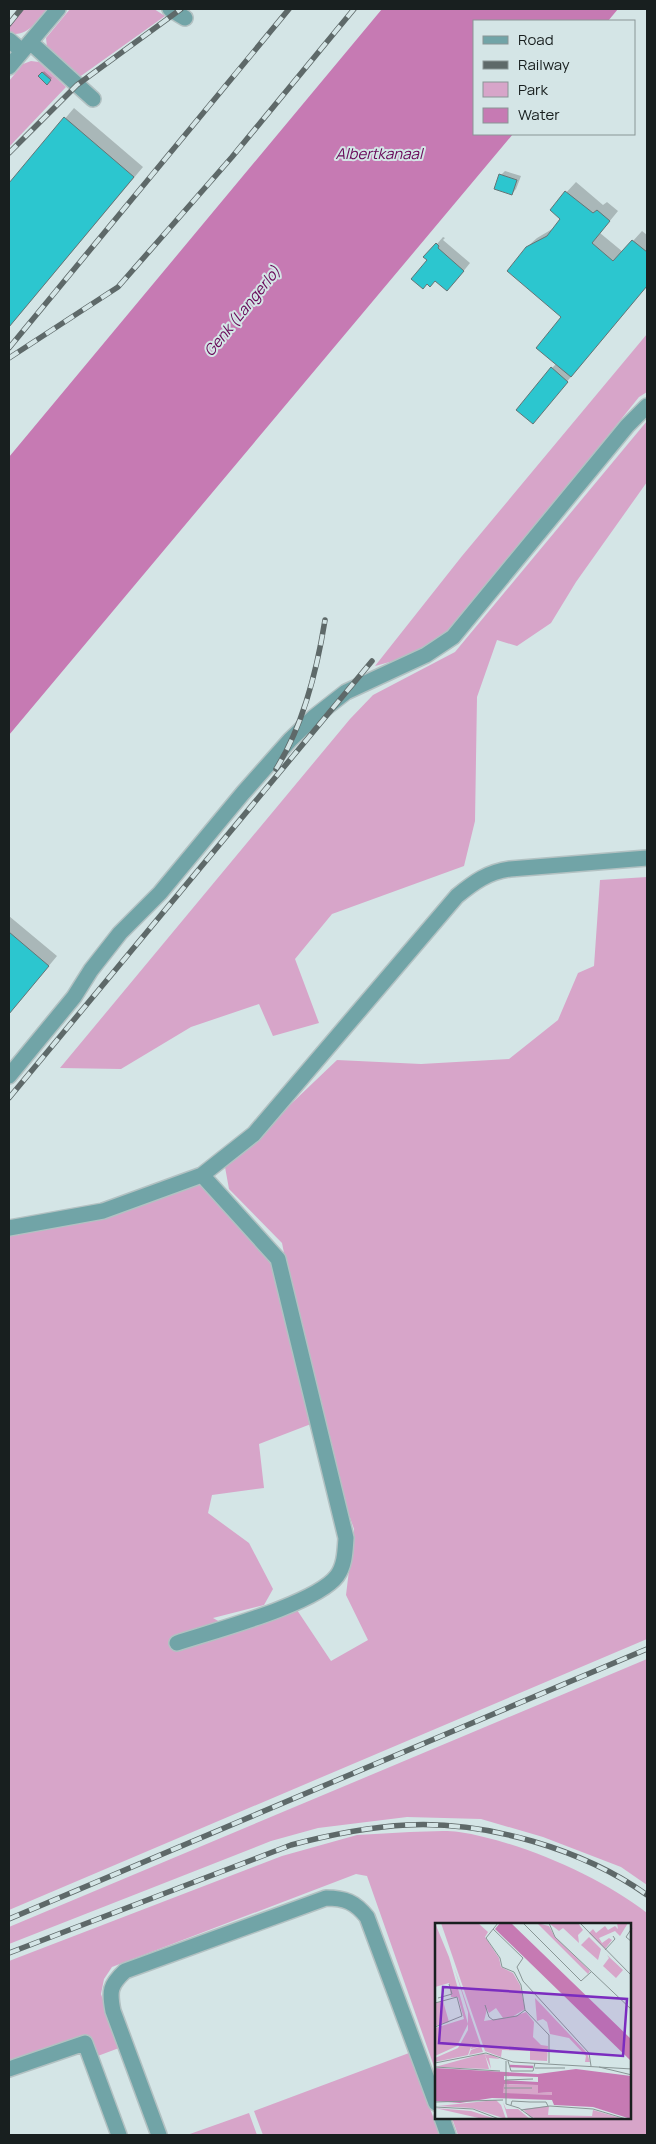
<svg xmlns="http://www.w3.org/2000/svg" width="656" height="2144" font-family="Manrope,sans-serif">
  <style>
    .green { fill: #d7a5c9 }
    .water { fill: #c67ab3 }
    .shadow { fill: #0003 }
    .building { fill: #2cc6cf; stroke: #657475 }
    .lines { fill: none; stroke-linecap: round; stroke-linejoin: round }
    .minor-casing { stroke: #b2c1c2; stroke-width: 18 }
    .minor { stroke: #71a4a7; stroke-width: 15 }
    .rail-casing { stroke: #5e6969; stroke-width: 5.5 }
    .rail { stroke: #d4e5e6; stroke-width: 4; stroke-dasharray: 11; stroke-linecap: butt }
    .labels { text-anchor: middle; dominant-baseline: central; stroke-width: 4; stroke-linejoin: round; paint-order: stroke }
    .water-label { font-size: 15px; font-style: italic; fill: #680758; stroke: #d4e5e6 }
    .inset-river { fill: none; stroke: #c67ab3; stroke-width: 2.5 }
    .inset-road { fill: none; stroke: #899696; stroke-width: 1 }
    .view { fill: #7b2cbf; fill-opacity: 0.15; stroke: #7b2cbf; stroke-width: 2.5 }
    .inset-edge { fill: none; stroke: #181f1f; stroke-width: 2.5 }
  </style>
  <rect width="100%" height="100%" fill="#d4e5e6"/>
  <path class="green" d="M24 9H47C37 21 27 38 9 33V26Z
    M70 9H154L165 16 78 78 47 47 46 38Z
    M31 61 39 62 66 87 9 147V81L23 64Z
    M647 334V392L639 397 449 633 408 657 375 666 462 556Z
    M647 421V482L576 582 551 623 517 646 497 640 477 697 475 821 464 866 332 914 295 959 319 1023 273 1036 259 1004 191 1027 121 1069 60 1068 350 719 373 695 455 652Z
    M647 877V1639L9 1910V1236L103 1217 200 1181 273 1263 311 1424 259 1444 264 1488 212 1495 208 1513 249 1543 273 1589 264 1605 213 1618 234 1630 297 1610 331 1661 368 1640 346 1595 354 1529 343 1498 300 1333 282 1243 229 1189 225 1167 337 1060 421 1064 509 1059 558 1020 578 973 594 966 600 880Z
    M647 1659V1885L621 1867 543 1837 481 1819 407 1817 318 1828 271 1841 9 1944V1927Z
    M410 1832C426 1832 444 1830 459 1832 519 1841 600 1876 647 1913V2135H458L452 2118H630V1924H436V2072L367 1876 356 1874 112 1967 104 1979 101 1994 119 2048 95 2057 87 2036 9 2064V1961L282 1856 357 1835Z
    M409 2053 440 2135H263L254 2111Z
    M249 2113 257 2135H187Z"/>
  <path class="water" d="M382 9H618L608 21H475V134H513L9 735V457Z"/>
  <path class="shadow" d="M44 71 52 78 47 83 40 76Z
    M74 108 143 167 9 327V185Z
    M505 171 521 176 516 189 512 194 501 175Z
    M576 182 603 205 607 202 618 211 600 233 623 252 642 231 647 235V286L539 415 552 368 556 364 563 317 527 247 537 238 554 228 562 219 551 209Z
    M443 237 445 238 443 240 470 263 454 283 429 260 437 244Z
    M9 916 57 956 9 1014Z"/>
  <path class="building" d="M42 72 51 80 47 85 38 76Z
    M64 117 134 177 9 327V183Z
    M499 174 517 180 512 195 494 189Z
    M565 191 593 213 597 210 610 221 592 243 613 261 632 240 647 252V286L571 377 536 348 561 317 507 271 526 247 547 236 560 219 550 210Z
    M436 243 439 246 438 248 464 271 447 291 435 281 430 287 427 284 423 289 411 279 427 260 423 257Z
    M551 367 568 382 533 424 516 410Z
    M9 932 49 966 9 1014Z"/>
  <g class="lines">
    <g class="minor-casing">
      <path id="minor" d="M170 9 185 18
        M9 40 22 51
        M30 42 93 99
        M9 67 58 9
        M9 1076 74 997 91 970 120 933 160 893 243 793 290 740 314 717 346 692 426 655 453 637 627 426 647 406
        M9 1228 103 1211 202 1175 254 1134 457 896C474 882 488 872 510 869L647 858
        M177 1643C213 1631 316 1604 337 1576 345 1565 345 1551 346 1538L278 1259 202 1175
        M9 2069 85 2043 119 2135
        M442 2118 448 2135
        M159 2135 113 2011C109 1991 110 1985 125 1971L326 1898C345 1898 355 1902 367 1917L436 2103"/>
    </g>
    <use href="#minor" class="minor"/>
    <g class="rail-casing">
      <path id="rail" d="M9 24 21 9
        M9 153 77 85 181 9
        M9 348 289 9
        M9 358 118 287 232 157 354 9
        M276 769C303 726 317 670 325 620
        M9 1098 372 661
        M9 1919 647 1649
        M9 1953 291 1845C329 1835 368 1827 407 1825 486 1821 583 1849 647 1895"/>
    </g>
    <use href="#rail" class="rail"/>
  </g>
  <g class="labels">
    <g class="water-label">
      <text x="379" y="153">Albertkanaal</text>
      <text transform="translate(242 311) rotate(-51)">Genk (Langerlo)</text>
    </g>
  </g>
  <g transform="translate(435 1923)">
    <rect width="196" height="196" fill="#d4e5e6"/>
    <path d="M0 0 14 34 33 101 22 123 0 133V105L29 96 23 74H16L14 60 0 64ZM6 0H43L53 9 50 14 64 35 66 44 78 50 85 62 90 86 77 94 91 89 99 99 98 114 106 122 113 123 112 138 95 137V128L67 127 66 134 50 128ZM61 85 68 95 75 94 49 98 52 86 54 90ZM102 0 114 3 120 14 155 48 153 51ZM124 0H143L148 7 143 12 144 20 128 5 124 8 115 1ZM182 0H193L185 13 180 8 164 15 167 20 174 15 177 17 170 26 154 10 158 6 161 10 170 3 173 7 180 3 183 6ZM154 14 166 26 163 37 146 22ZM172 32 188 47 181 55 168 43 174 35ZM19 44 48 129 34 132 36 127 44 124 36 126 37 121 33 132 0 139V135L23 125 33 107V89ZM100 75 152 130 155 139H150L151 133 134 115 115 111 112 99 108 96 102 98ZM8 78 14 99 0 103V80ZM47 131 57 132 65 136 54 135 56 146 50 132 54 146 0 144ZM68 161 103 162V170L117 169V172L68 171ZM61 177 66 182 71 196 37 185 3 183ZM68 179 71 186H83L95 196H73ZM114 183 113 192 157 193 158 187 189 196H105L95 194 88 186ZM0 185 36 188 61 196H48Z" fill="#d7a5c9" fill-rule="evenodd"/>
    <path d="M65 0H76L196 116V138L60 6ZM0 145 103 151 141 146 196 153V196L158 184 119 182 117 177 57 175 25 180 0 178ZM69 153 103 154V159L69 157ZM69 161 103 162V170L117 169V172L68 170Z" fill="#c67ab3" fill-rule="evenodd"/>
    <path class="inset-river" d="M75 143 98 144"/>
    <path class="inset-road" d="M63 0 51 15 65 35 67 44 79 49 86 62 90 87 114 112V140M88 0 146 58 156 49M114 0 120 14 197 87M145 0 197 53M197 5 191 14 197 19M58 6 88 35 82 44 88 58 154 130 156 143M170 27 180 16 178 13M3 75 17 71 14 61M0 80 22 74 27 93 0 104M50 82 54 94 58 97 82 93 90 87M71 138V181L84 185 99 196M73 138 76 148H98L100 140M0 140 51 130 78 139 197 146M0 144 65 148M164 144 197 152M100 145H130M70 157 98 156M69 165H97M0 179 68 177M76 182 77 178 95 179H111L113 183M0 184 38 186 64 196M86 187 115 183 158 186 191 196"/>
    <path class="view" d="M8 64 192 76 188 133 4 120Z"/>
    <rect width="196" height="196" class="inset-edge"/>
  </g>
  <rect width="656" height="2144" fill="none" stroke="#181f1f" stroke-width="20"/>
  <rect x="473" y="20" width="162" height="115" fill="#d4e5e6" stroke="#899696"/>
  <rect x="483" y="36" width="25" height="8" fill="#71a4a7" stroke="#899696"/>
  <text x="518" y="45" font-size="15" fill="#181f1f">Road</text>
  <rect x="483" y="61" width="25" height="8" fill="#5e6969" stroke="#899696"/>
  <text x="518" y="70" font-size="15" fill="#181f1f">Railway</text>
  <rect x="483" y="82" width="25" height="15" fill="#d7a5c9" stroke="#899696"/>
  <text x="518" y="95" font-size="15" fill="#181f1f">Park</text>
  <rect x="483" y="108" width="25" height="15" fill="#c67ab3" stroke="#899696"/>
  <text x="518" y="120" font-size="15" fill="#181f1f">Water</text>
</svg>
